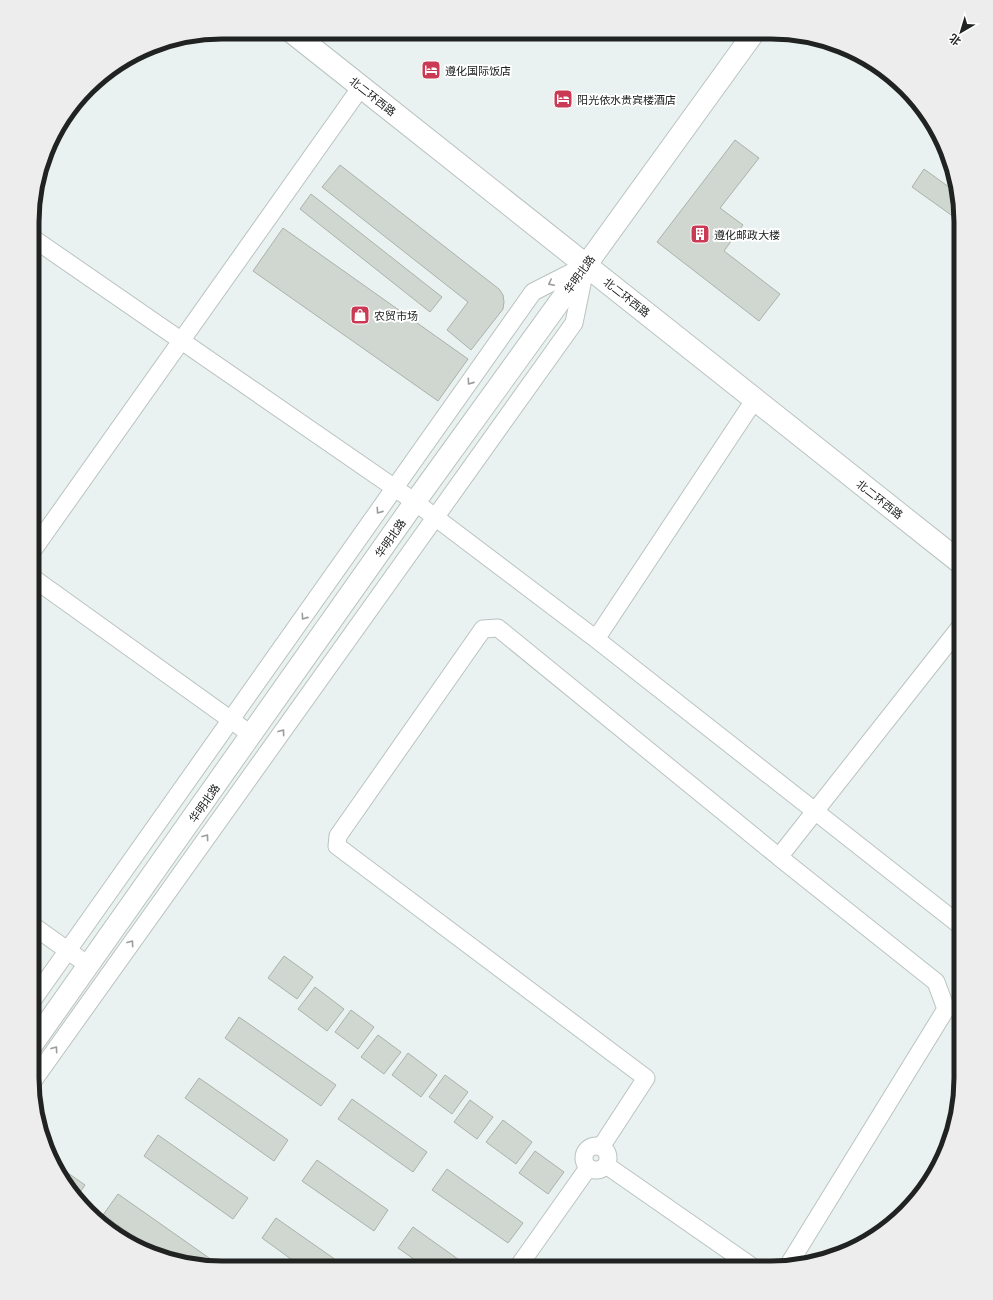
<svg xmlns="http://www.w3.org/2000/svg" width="993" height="1300" font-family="Manrope,'Noto Sans SC',sans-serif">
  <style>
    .building { fill: #d0d6d0; stroke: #abb1ab }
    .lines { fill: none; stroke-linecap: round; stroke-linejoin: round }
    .minor-casing { stroke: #bac3c0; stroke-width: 19 }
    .major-casing { stroke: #bac3c0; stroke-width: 23 }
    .highway-casing { stroke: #bac3c0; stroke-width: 24 }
    .minor { stroke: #fff; stroke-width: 17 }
    .major { stroke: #fff; stroke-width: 21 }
    .highway { stroke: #fff; stroke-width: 22 }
    .oneway { stroke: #9b9c9c }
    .labels { text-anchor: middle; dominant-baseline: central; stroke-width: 4; stroke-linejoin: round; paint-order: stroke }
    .poi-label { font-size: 11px; fill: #202322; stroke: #fff; text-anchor: start }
    .street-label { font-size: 11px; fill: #202322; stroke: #fff }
    .rim { fill: none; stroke: #202322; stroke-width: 5 }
  </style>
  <rect width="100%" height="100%" fill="#e9f2f0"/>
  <path class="building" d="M735 140 759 158 720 208 743 225 724 251 780 294 759 321 657 242Z
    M340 165 499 289 503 295 504 302 503 309 471 350 447 330 468 302 322 187Z
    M924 169 953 190 961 222 912 187Z
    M311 194 442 297 430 312 300 209Z
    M283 228 468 359 438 401 253 271Z
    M284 956 313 977 297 999 268 978Z
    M315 987 344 1009 327 1031 298 1009Z
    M351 1010 374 1027 358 1049 335 1032Z
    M239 1017 336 1085 321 1106 225 1038Z
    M378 1035 401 1052 384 1074 361 1057Z
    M408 1053 437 1075 421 1097 392 1075Z
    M445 1075 468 1092 452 1114 429 1097Z
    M199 1078 288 1140 274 1161 185 1098Z
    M352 1099 427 1152 413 1172 338 1119Z
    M470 1100 493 1117 477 1139 454 1122Z
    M503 1120 532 1142 516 1164 486 1142Z
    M158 1135 248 1198 233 1219 144 1156Z
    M535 1151 564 1172 548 1194 519 1173Z
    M317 1160 388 1210 374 1231 302 1181Z
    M51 1161 85 1185 76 1198 52 1162Z
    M447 1169 523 1223 508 1243 432 1190Z
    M118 1194 212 1260 208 1266H197L152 1249 103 1215Z
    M276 1218 346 1267H302L262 1238Z
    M413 1227 469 1267H425L398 1248Z"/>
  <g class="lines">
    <g class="minor-casing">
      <path id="minor" d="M34 239 415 502 596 639 961 926
        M33 550 361 87
        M33 578 252 735
        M596 639 755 399
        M779 857 936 982 946 1009 789 1264
        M32 925 88 965
        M32 1001 533 292 586 265
        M33 1081 574 323 585 269
        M584 1158a12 12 0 1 1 24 0a12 12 0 1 1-24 0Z
        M601 1147 646 1078 337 846 338 836 483 629 498 628 779 857 961 626
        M606 1165 754 1268
        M518 1267 588 1168"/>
    </g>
    <g class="major-casing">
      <path id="major" d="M32 1045 415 502 753 34"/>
    </g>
    <g class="highway-casing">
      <path id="highway" d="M292 32 961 563"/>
    </g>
    <use href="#minor" class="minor"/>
    <use href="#major" class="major"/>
    <use href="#highway" class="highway"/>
  </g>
  <defs><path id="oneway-chevron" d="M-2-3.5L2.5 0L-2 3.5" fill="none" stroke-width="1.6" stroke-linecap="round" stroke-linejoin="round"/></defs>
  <g class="oneway">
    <use href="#oneway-chevron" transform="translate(551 283) rotate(153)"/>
    <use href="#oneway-chevron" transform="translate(470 382) rotate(125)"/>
    <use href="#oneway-chevron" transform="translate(379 511) rotate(125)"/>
    <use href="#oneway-chevron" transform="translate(304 617) rotate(125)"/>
    <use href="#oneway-chevron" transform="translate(282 732) rotate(-54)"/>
    <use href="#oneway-chevron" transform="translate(206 837) rotate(-54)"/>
    <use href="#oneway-chevron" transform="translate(131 943) rotate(-54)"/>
    <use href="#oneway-chevron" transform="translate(55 1049) rotate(-54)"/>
  </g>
  <defs>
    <g id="hotel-square" transform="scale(1)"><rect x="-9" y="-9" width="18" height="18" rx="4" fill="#ca3a55" stroke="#fff"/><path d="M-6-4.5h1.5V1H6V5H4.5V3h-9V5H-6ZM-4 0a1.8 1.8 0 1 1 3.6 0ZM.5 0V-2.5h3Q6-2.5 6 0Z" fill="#fff"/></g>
    <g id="building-square" transform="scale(1)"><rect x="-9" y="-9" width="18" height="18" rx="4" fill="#ca3a55" stroke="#fff"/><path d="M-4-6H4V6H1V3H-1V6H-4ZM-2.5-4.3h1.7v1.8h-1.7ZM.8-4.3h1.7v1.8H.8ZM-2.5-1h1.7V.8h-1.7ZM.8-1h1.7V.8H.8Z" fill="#fff"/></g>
    <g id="shop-square" transform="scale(1)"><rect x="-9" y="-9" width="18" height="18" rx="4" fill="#ca3a55" stroke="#fff"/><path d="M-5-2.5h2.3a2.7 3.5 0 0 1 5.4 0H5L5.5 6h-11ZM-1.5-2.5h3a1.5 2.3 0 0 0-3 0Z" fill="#fff"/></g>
  </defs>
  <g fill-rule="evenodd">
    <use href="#hotel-square" x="431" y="70"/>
    <use href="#hotel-square" x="563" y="99"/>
    <use href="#building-square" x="700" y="234"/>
    <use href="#shop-square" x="360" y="315"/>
  </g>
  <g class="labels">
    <g class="poi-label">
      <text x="445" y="70">遵化国际饭店</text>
      <text x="577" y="99">阳光依水贵宾楼酒店</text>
      <text x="714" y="234">遵化邮政大楼</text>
      <text x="374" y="315">农贸市场</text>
    </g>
    <g class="street-label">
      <text transform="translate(373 96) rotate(38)">北二环西路</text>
      <text transform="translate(579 274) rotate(-54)">华明北路</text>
      <text transform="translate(627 297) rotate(38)">北二环西路</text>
      <text transform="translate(880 499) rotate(38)">北二环西路</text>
      <text transform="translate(390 538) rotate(-55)">华明北路</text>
      <text transform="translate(204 803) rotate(-55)">华明北路</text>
    </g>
  </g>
  <path d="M0 0H993V1300H0ZM222 39H771A183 183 0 0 1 954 222V1078A183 183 0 0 1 771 1261H222A183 183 0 0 1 39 1078V222A183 183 0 0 1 222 39Z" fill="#ededed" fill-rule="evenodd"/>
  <path class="rim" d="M222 39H771A183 183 0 0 1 954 222V1078A183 183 0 0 1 771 1261H222A183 183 0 0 1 39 1078V222A183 183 0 0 1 222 39Z"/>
  <g transform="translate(961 32) rotate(218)" stroke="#ffffff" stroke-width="3" paint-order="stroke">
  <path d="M0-3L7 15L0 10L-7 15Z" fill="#202322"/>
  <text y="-6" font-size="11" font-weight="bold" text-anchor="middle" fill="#202322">北</text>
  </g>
</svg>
